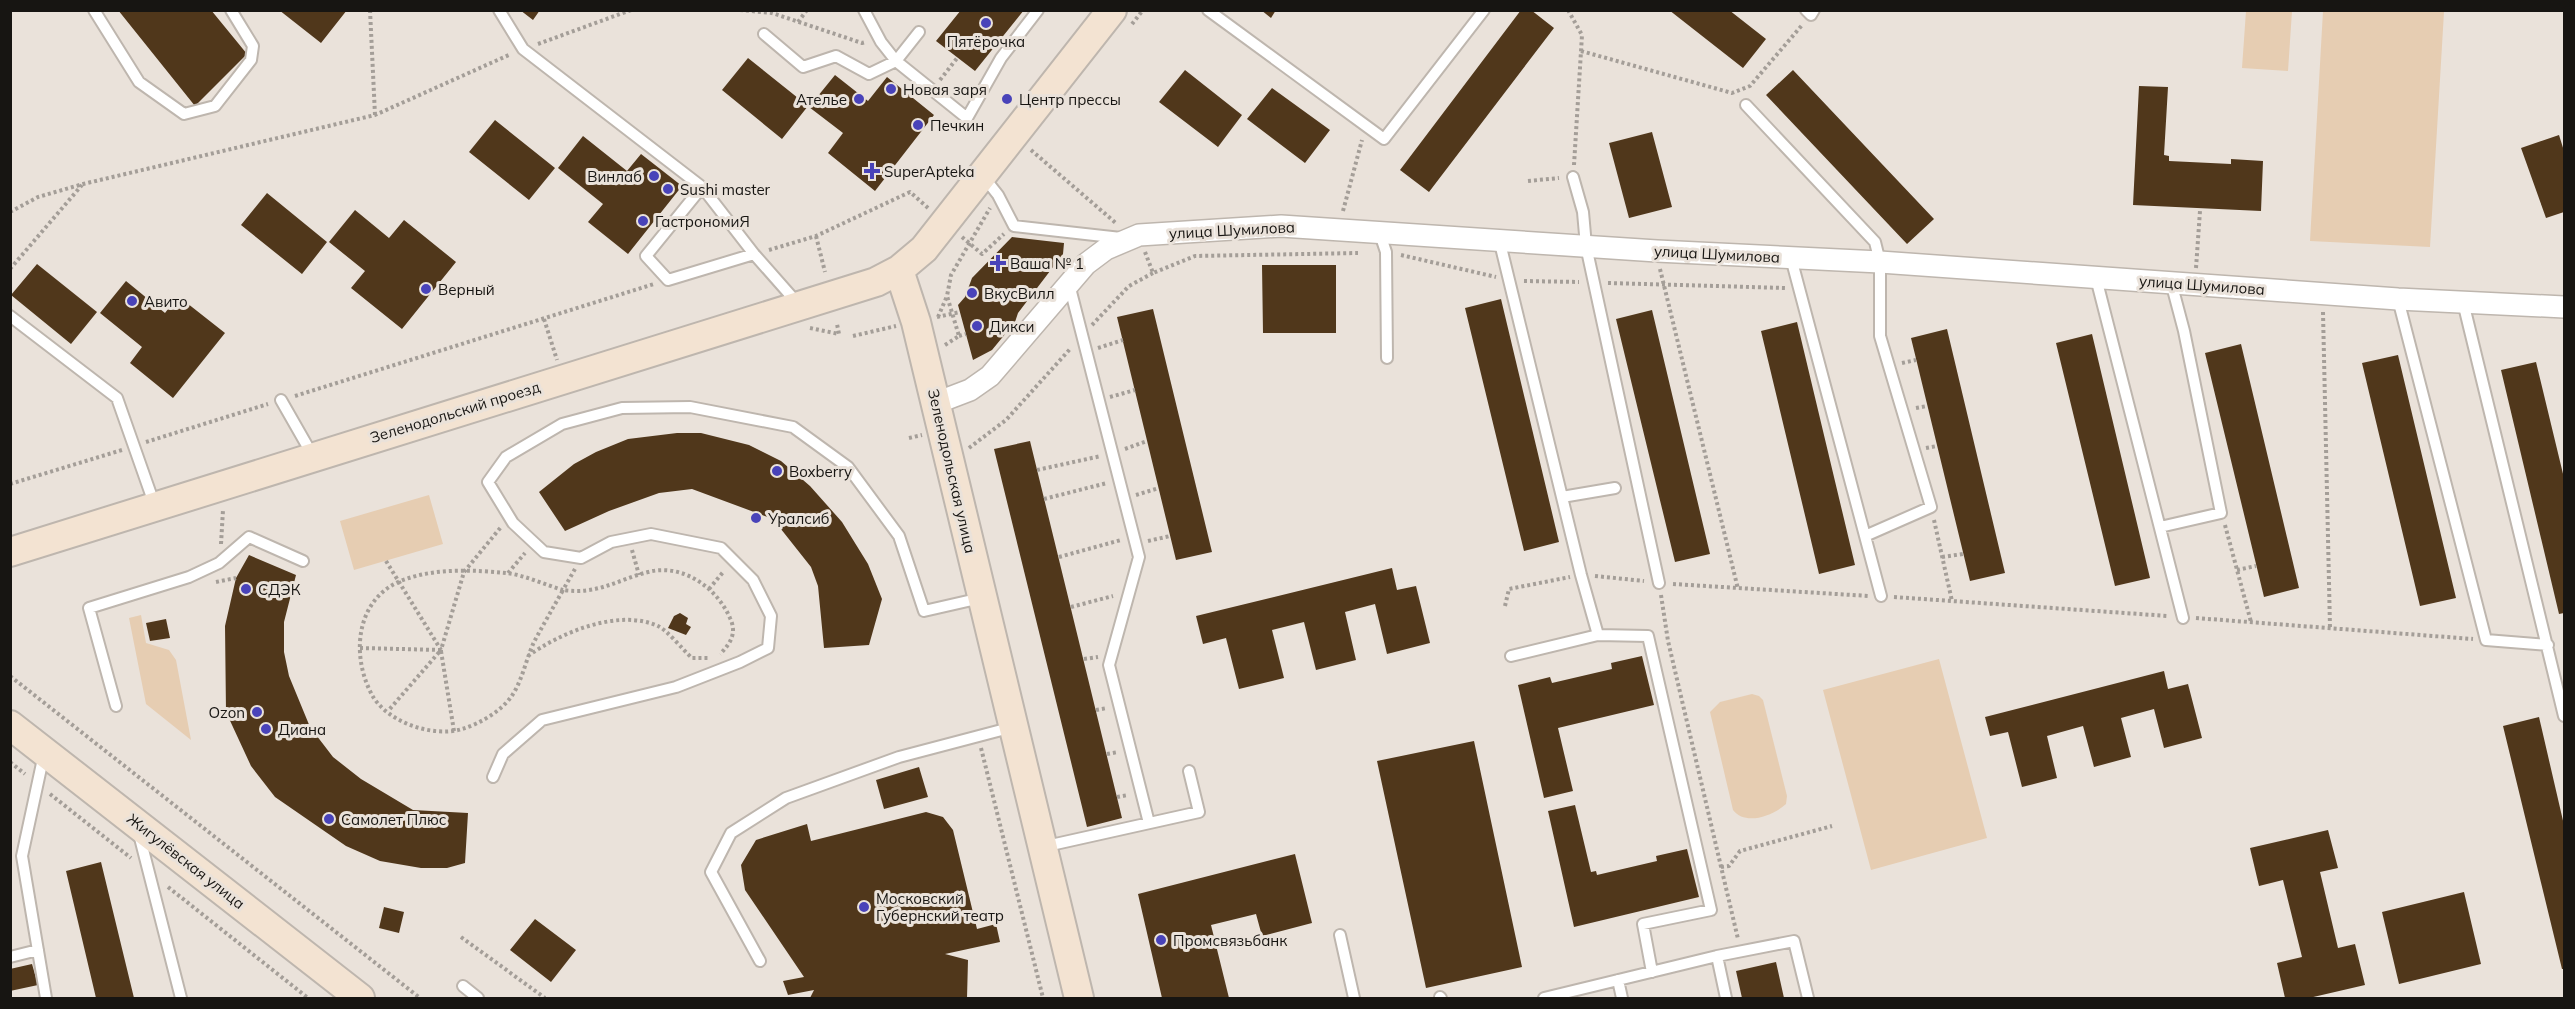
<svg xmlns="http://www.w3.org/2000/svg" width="2575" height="1009" font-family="Mulish,sans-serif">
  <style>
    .green { fill: #e6cdb2 }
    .building { fill: #50371b }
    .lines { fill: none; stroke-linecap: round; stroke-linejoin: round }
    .lane-casing { stroke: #beb6ae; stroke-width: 14 }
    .street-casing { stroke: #beb6ae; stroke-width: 24 }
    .secondary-casing { stroke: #beb6ae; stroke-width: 32 }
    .path { stroke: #a49e98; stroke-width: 4; stroke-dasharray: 3 3; stroke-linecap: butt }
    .lane { stroke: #fff; stroke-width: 10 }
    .street { stroke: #fff; stroke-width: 21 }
    .secondary { stroke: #f3e3d2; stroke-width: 28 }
    .poi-dot { fill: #4943b9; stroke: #eae2da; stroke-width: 2 }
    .labels { text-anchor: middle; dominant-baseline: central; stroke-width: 6; stroke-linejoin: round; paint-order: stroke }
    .poi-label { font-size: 15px; fill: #171512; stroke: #eae2da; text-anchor: start }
    .street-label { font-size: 15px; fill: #171512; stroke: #eae2da }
  </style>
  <rect width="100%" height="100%" fill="#eae2da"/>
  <path class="green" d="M2420 10 2444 12 2430 247 2310 241 2323 11Z
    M2246 11H2292L2288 71 2242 68Z
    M429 495 443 544 354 570 340 521Z
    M141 615 146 643 169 650 176 660 191 740 146 704 129 618Z
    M1939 659 1987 838 1871 870 1823 690Z
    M1752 694 1759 696 1763 700 1787 796 1786 804C1773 816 1745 826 1733 810L1710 712 1720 702Z"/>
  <path class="building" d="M118 10H211L247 54 195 106Z
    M279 10H347L321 43Z
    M520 10H540L533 20Z
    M961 10H1024L975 71 936 41Z
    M1261 10H1276L1271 18Z
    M1521 10H1531L1554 28 1429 192 1400 170Z
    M1669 10H1729L1766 39 1743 68Z
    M748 58 808 106 782 139 722 90Z
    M1185 70 1242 115 1218 147 1159 102Z
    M1793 70 1934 219 1907 244 1766 95Z
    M835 75 868 101 887 77 934 115 875 191 828 153 843 133 809 107Z
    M2139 86 2168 87 2164 155 2169 156V161L2231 164V159L2263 161 2261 211 2133 205Z
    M1272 88 1330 130 1305 163 1247 119Z
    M495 120 555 168 529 200 469 152Z
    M1652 132 1672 207 1629 218 1609 143Z
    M2559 135 2564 151V212L2546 218 2521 148Z
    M583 136 627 171 641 154 682 186 628 254 588 222 603 204 558 168Z
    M267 193 327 242 302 274 241 225Z
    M355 210 389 238 404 220 456 262 402 329 351 288 365 271 329 242Z
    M1012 237 1064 243 1063 254 1018 313 1015 322 992 350 973 360 958 305 965 297 972 278Z
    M37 264 97 312 71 344 11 295Z
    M1262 265H1336V333H1263Z
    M126 281 165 313 178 296 225 333 173 398 130 363 142 347 100 313Z
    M1501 299 1559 542 1524 551 1465 308Z
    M1153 309 1212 552 1176 560 1117 317Z
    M1652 310 1710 554 1675 562 1616 319Z
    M1797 322 1855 565 1819 574 1761 331Z
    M1947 329 2005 573 1970 581 1911 338Z
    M2092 334 2150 578 2115 586 2056 343Z
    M2241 344 2299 588 2264 597 2205 353Z
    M2398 355 2456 598 2420 606 2362 363Z
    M2536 362 2564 478V613L2559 614 2501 370Z
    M677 433H701L749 445 781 461 810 486 842 522 868 564 882 599 869 645 824 648 818 586 811 567 773 519 692 489 659 493 609 511 565 531 539 492 574 464 596 452 628 439Z
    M1030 441 1122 818 1087 827 994 449Z
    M249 555 296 575 284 622V652L289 676 310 727 333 757 361 779 413 810 468 813 465 863 447 868H421L380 861 346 846 275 797 251 766 226 712 225 626 236 578Z
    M1392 568 1397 590 1416 586 1430 643 1387 654 1375 604 1345 612 1356 660 1316 670 1304 622 1272 630 1284 678 1239 689 1226 638 1203 644 1196 616Z
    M680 613 688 618 686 624 691 627 686 635 668 628 674 616Z
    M166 619 170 638 150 641 146 623Z
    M1642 656 1654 705 1558 728 1573 791 1544 798 1518 685 1550 677 1552 683 1612 669 1611 663Z
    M2164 671 2168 689 2188 684 2202 738 2164 748 2154 709 2121 718 2131 757 2094 767 2083 726 2047 736 2057 778 2022 787 2008 732 1990 736 1985 717Z
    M2539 717 2564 825V969H2562L2503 726Z
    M1474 741 1522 967 1426 988 1377 761Z
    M919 767 928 797 884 809 876 780Z
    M1575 805 1591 872 1596 871 1597 875 1657 861 1656 856 1687 849 1699 897 1574 927 1548 811Z
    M926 812 943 817 953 830 977 929 996 924 1000 942 945 954 968 960 967 998H810L814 990 788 995 783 981 804 977 745 890 741 865 756 840 807 824 811 841Z
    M2328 830 2338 868 2320 872 2338 948 2355 944 2365 985 2309 998H2285L2277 963 2302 957 2283 880 2259 886 2250 848Z
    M1295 854 1312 923 1262 936 1256 914 1211 925 1229 998H1162L1138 894Z
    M101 862 134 998H96L66 871Z
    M2464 892 2481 964 2399 984 2382 912Z
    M384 907 404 912 399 933 379 928Z
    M535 919 576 950 551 982 510 950Z
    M1776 962 1784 998H1742L1736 971Z
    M32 964 38 985 10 991V969Z"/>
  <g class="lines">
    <g class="lane-casing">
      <path id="lane" d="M94 10 139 82 184 114 215 106 251 60 253 46 231 10
        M499 10 523 49 702 187 754 254 799 305
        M864 10 881 42 896 61 919 32
        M1208 10 1384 139 1484 10
        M1806 10 1811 15 1814 10
        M764 34 803 67 836 56 869 74 896 61 967 118 1001 58 1038 10
        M1746 105 1875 242 1880 262V336L1931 507 1865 536
        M983 176 998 195 1014 226 1121 238
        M1573 177 1583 212 1586 246 1659 583
        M702 187 646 256 668 280 754 254
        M1379 231 1386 252 1387 358
        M1499 239 1581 575 1598 635 1648 636 1711 910 1643 924 1652 972
        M1791 258 1881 596
        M2096 278 2183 618
        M1069 284 1139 557 1109 665 1149 823
        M2398 299 2486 640 2548 645
        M2463 302 2564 716
        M10 316 117 398 155 506
        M281 400 313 456
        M1562 497 1615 488
        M2160 527 2221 513 2184 331 2171 282
        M1511 656 1598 635
        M116 706 89 608 189 577 219 563 249 537 303 561
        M44 754 22 856 46 998
        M493 777 503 754 542 720 676 687 740 662 768 648 771 616 753 580 721 548 651 534 611 542 581 558 544 552 513 523 488 482 506 457 562 424 622 408 690 407 793 427 848 467 899 536 924 611 981 598
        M139 834 181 998
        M1042 847 1199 812 1189 771
        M1340 935 1354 998
        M1717 956 1726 998
        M10 957 38 950
        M760 961 711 872 731 833 786 798 899 757 1013 727
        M1618 980 1622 998
        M463 986 478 998
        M1440 997 1441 998
        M1544 998 1717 956 1794 941 1808 998"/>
    </g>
    <g class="street-casing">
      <path id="street" d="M936 403 970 390 990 376 1086 264 1106 249 1139 235 1281 226 1657 251 1880 262 2398 299 2564 307"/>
    </g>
    <g class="secondary-casing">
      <path id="secondary" d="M899 270 916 322 1079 998
        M10 552 876 282 899 270 924 249 1112 10
        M10 725 360 998"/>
    </g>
    <path class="path" d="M370 10 375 115
      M740 10 772 13 862 43 866 42
      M1568 10 1582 35 1574 165
      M798 22 807 10
      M1132 24 1143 10
      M538 44 631 10
      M1581 51 1732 93 1750 86 1803 24
      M940 80 958 57
      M1031 150 1117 224
      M1528 181 1559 178
      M1343 211 1362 140
      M10 212 38 197 83 184 375 115 511 54
      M816 236 825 272
      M962 237 982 254 1004 234
      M769 250 816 236 910 192 928 208
      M1145 252 1153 273 1195 256 1358 253
      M1401 255 1496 277
      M2196 268 2200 211
      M10 269 82 185
      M1660 269 1738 589
      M1524 281 1579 282
      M1608 283 1786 288
      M2323 312 2330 628
      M937 317 960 312
      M938 317 947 296
      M544 319 557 360
      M1092 325 1129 286 1153 273
      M810 328 839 334 837 324
      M853 336 896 326
      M959 336 966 334
      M945 345 959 336 947 296 951 275 990 208
      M1098 348 1123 340
      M1902 363 1916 360
      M295 396 654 284
      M1110 397 1135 390
      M1916 408 1927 406
      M909 438 922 435
      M146 442 268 404
      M969 448 1006 420 1071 348
      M1926 448 1937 446
      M1125 449 1147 441
      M1037 470 1101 456
      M10 484 122 450
      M1136 495 1159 488
      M1044 499 1107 483
      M1934 520 1952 601
      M2225 525 2251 622
      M1148 541 1170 536
      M221 544 223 510
      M632 550 639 575
      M1059 557 1121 540
      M1942 557 1963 554
      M386 561 441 650 464 572 501 527
      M575 569 563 590C545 585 525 575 506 573 475 570 437 568 406 579 357 595 350 652 371 693 385 722 433 738 462 729 479 724 500 712 511 697 522 682 526 659 534 642 543 625 553 608 563 590 597 595 617 580 648 572 683 563 717 588 730 618 737 633 731 643 720 654
      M2237 570 2256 566
      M508 573 525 553
      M1595 576 1644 581
      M216 582 236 578
      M1673 584 1869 596
      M709 589 724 571
      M1661 595 1668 641 1738 939
      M1894 597 2168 616
      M1505 606 1509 589 1570 577
      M1071 607 1113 596
      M2196 618 2473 639
      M360 648 441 650 388 711
      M441 651 454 731
      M528 656C560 633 618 608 658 626 667 630 683 650 692 658H708
      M1084 659 1098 657
      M10 676 420 998
      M1096 710 1107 708
      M981 748 1043 998
      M1107 754 1118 752
      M10 762 25 774
      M50 794 131 858
      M1117 797 1128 795
      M1721 867 1729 866 1740 851 1832 826
      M168 887 308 998
      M461 937 545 998"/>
    <use href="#lane" class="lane"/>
    <use href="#street" class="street"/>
    <use href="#secondary" class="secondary"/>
  </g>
  <g class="poi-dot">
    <circle cx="986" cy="23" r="6"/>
    <circle cx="891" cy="89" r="6"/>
    <circle cx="859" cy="99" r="6"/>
    <circle cx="1007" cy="99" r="6"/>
    <circle cx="918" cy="125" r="6"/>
    <path d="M869 162h6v6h6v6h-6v6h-6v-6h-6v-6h6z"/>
    <circle cx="654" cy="176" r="6"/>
    <circle cx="668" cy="189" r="6"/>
    <circle cx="643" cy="221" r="6"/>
    <path d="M995 254h6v6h6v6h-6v6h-6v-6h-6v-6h6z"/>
    <circle cx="426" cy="289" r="6"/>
    <circle cx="972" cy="293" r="6"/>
    <circle cx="132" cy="301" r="6"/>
    <circle cx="977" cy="326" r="6"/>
    <circle cx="777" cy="471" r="6"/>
    <circle cx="756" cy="518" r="6"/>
    <circle cx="246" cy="589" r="6"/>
    <circle cx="257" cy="712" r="6"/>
    <circle cx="266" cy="729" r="6"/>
    <circle cx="329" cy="819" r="6"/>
    <circle cx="864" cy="907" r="6"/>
    <circle cx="1161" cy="940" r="6"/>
  </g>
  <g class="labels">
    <g class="poi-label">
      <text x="986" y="41" text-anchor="middle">Пятёрочка</text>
      <text x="903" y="89">Новая заря</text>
      <text x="847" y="99" text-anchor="end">Ателье</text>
      <text x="1019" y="99">Центр прессы</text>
      <text x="930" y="125">Печкин</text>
      <text x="884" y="171">SuperApteka</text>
      <text x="642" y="176" text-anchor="end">Винлаб</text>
      <text x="680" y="189">Sushi master</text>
      <text x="655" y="221">ГастрономиЯ</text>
      <text x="1010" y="263">Ваша № 1</text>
      <text x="438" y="289">Верный</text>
      <text x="984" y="293">ВкусВилл</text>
      <text x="144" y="301">Авито</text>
      <text x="989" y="326">Дикси</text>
      <text x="789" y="471">Boxberry</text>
      <text x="768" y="518">Уралсиб</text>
      <text x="258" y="589">СДЭК</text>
      <text x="245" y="712" text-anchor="end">Ozon</text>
      <text x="278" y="729">Диана</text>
      <text x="341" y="819">Самолет Плюс</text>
      <text x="876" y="898">Московский<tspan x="876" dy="17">Губернский театр</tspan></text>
      <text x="1173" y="940">Промсвязьбанк</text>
    </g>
    <g class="street-label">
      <text transform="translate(1232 230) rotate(-3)">улица Шумилова</text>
      <text transform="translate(1717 254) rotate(3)">улица Шумилова</text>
      <text transform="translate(2202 285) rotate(4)">улица Шумилова</text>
      <text transform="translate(455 412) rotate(-17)">Зеленодольский проезд</text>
      <text transform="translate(952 471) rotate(77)">Зеленодольская улица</text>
      <text transform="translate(186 861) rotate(38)">Жигулёвская улица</text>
    </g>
  </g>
  <rect width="2575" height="1009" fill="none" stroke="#171512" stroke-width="24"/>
</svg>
